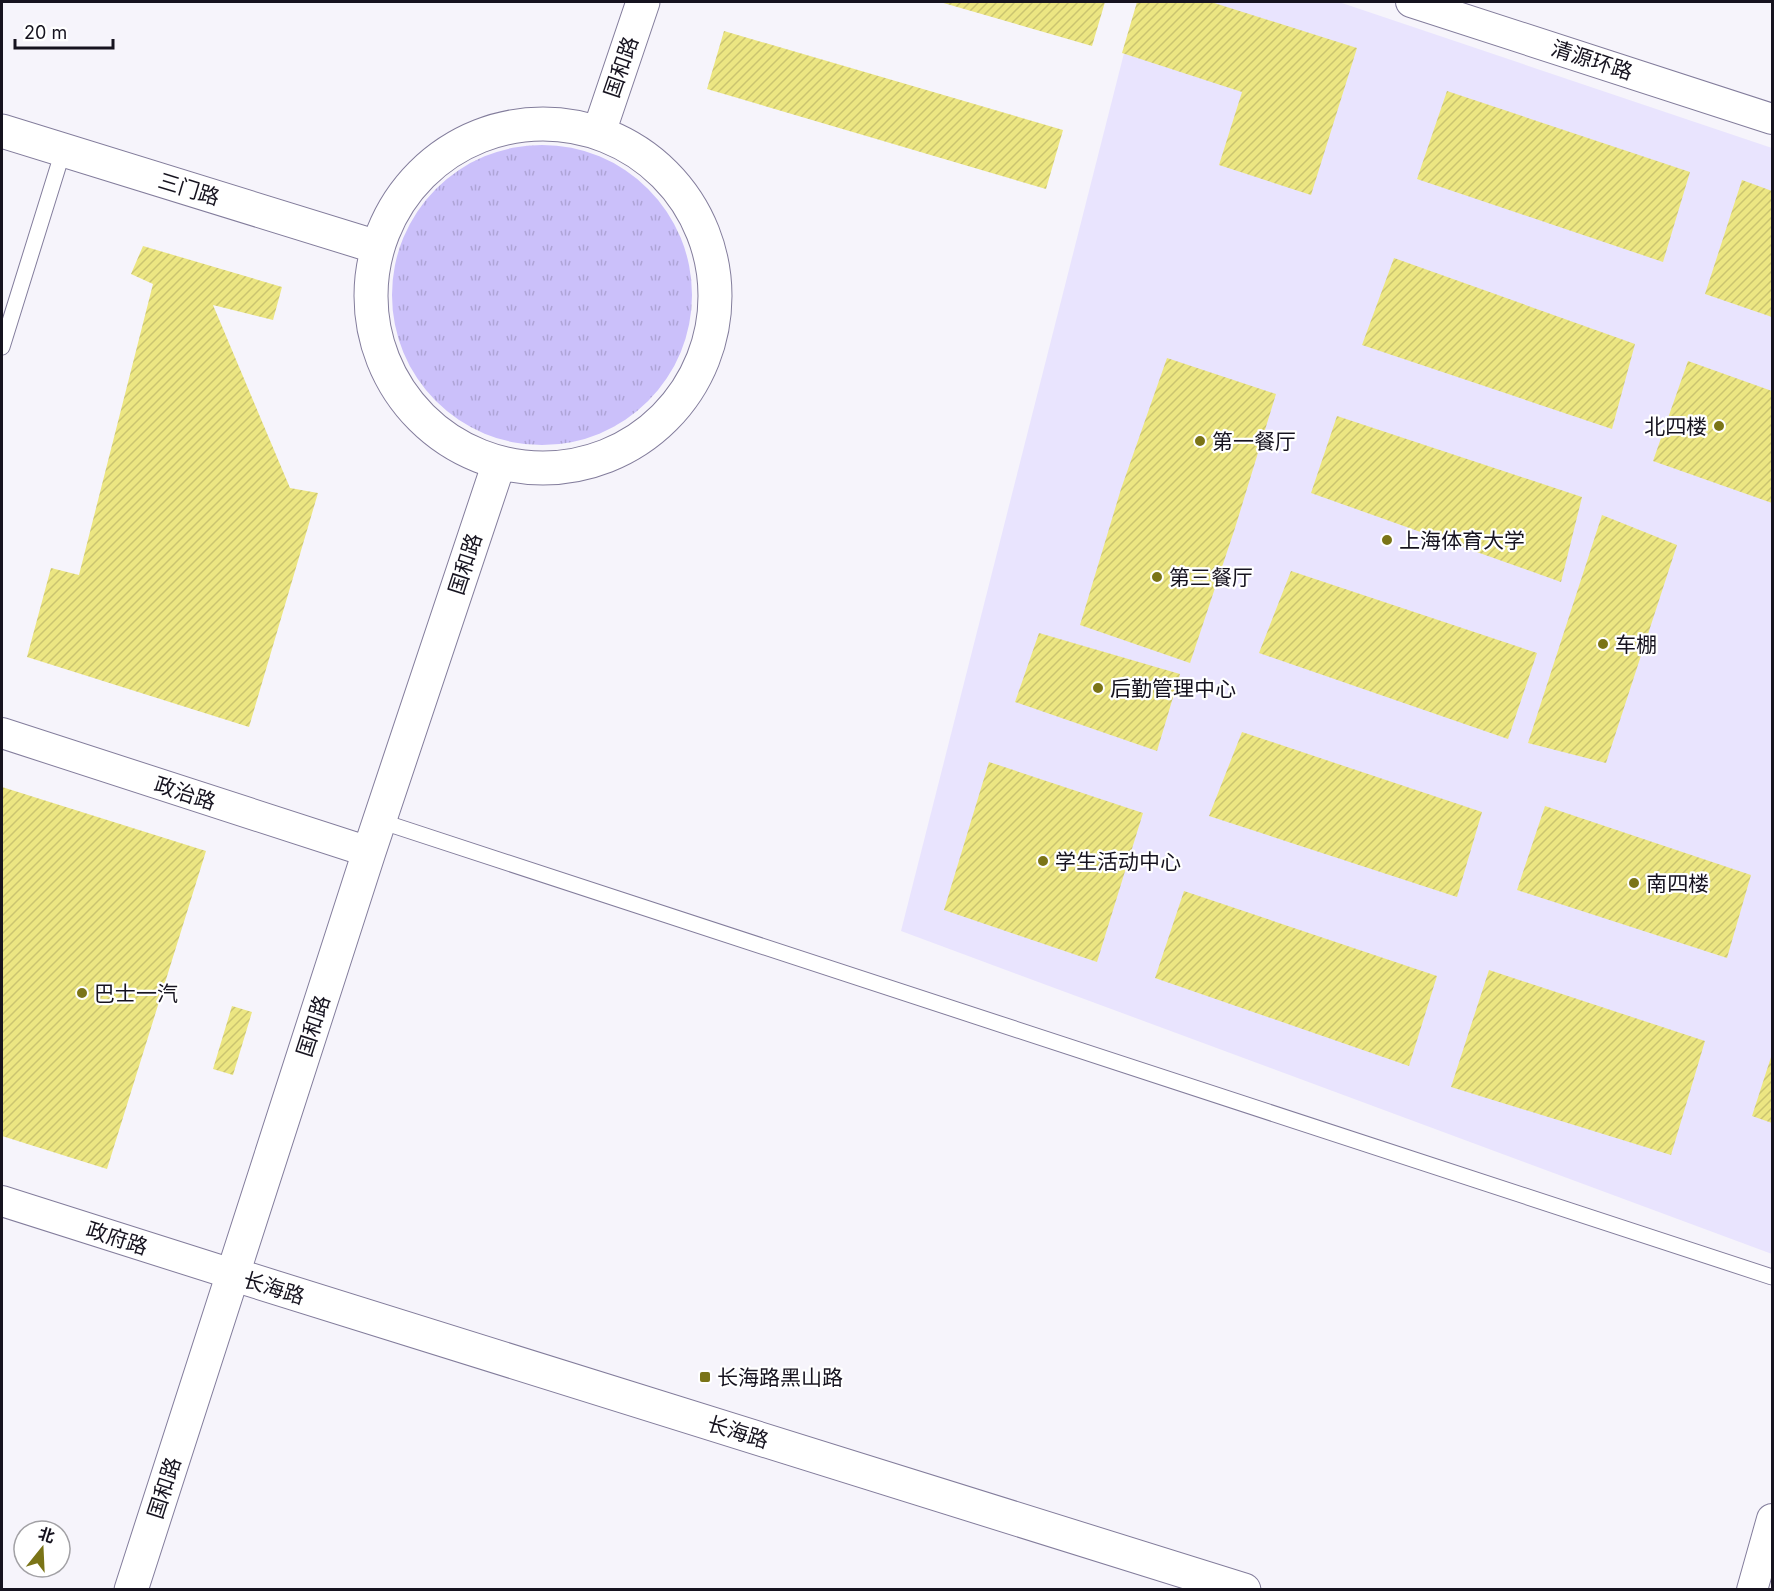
<svg xmlns="http://www.w3.org/2000/svg" width="1774" height="1591" font-family="Inter,'Noto Sans SC',sans-serif">
  <style>
    .built { fill: #e9e4fe }
    .grass { fill: url(#grass-tufts) }
    .building { fill: url(#building-hatch) }
    .lines { fill: none; stroke-linecap: round; stroke-linejoin: round }
    .service-casing { stroke: #837d9c; stroke-width: 17 }
    .minor-casing { stroke: #837d9c; stroke-width: 32 }
    .tertiary-casing { stroke: #837d9c; stroke-width: 35 }
    .secondary-casing { stroke: #837d9c; stroke-width: 35 }
    .service { stroke: #fff; stroke-width: 15 }
    .minor { stroke: #fff; stroke-width: 30 }
    .tertiary { stroke: #fff; stroke-width: 33 }
    .secondary { stroke: #fff; stroke-width: 33 }
    .poi-dot { fill: #7a7417; stroke: #fff; stroke-width: 2 }
    .labels { text-anchor: middle; dominant-baseline: central; stroke-width: 4.5; stroke-linejoin: round; paint-order: stroke }
    .street-label { font-size: 21px; fill: #16131f; stroke: #fff }
    .poi-label { font-size: 21px; fill: #16131f; stroke: #fff; text-anchor: start }
  </style>
  <defs>
    <pattern id="grass-tufts" width="24" height="20" patternUnits="userSpaceOnUse" patternTransform="scale(1.5)"><rect width="24" height="20" fill="#cbc0fa"/><path d="M3 7l-1-3M5 7V3M7 7l1-3M15 17l-1-3M17 17v-4M19 17l1-3" fill="none" stroke="#aea4d6"/></pattern>
    <pattern id="building-hatch" width="6" height="6" patternUnits="userSpaceOnUse" patternTransform="scale(1.5)"><rect width="6" height="6" fill="#ece682"/><path d="M-1 1l2-2M0 6l6-6M5 7l2-2" fill="none" stroke="#cac470"/></pattern>
  </defs>
  <rect width="100%" height="100%" fill="#f6f4fb"/>
  <path class="built" d="M1137 2H1339L1772 148V1254L901 931Z"/>
  <path class="grass" d="M392 295a150 150 0 1 1 300 0a150 150 0 1 1-300 0Z"/>
  <path class="building" d="M940 2H1105L1092 46Z
    M1137 2H1211L1357 48 1311 195 1219 165 1242 92 1122 53Z
    M724 31 1063 130 1046 189 707 89Z
    M1447 91 1690 172 1663 262 1417 179Z
    M1742 180 1772 191V317L1705 294Z
    M143 246 282 287 273 320 213 305 290 488 318 493 249 727 27 657 51 568 79 575 153 284 131 274Z
    M1394 258 1635 344 1612 429 1362 345Z
    M1167 358 1276 394 1235 528 1190 663 1080 625 1121 489Z
    M1688 361 1772 391V503L1653 461Z
    M1337 416 1582 497 1561 582 1311 493Z
    M1602 515 1677 545 1606 763 1528 743Z
    M1291 571 1537 653 1508 739 1259 653Z
    M1039 633 1180 674 1157 751 1015 702Z
    M1242 732 1482 812 1457 897 1209 816Z
    M989 762 1143 813 1097 962 944 910Z
    M2 787 206 851 107 1169 2 1136Z
    M1545 806 1751 875 1727 958 1517 890Z
    M1184 891 1437 976 1409 1066 1155 978Z
    M1489 970 1705 1041 1671 1155 1451 1087Z
    M232 1006 252 1012 233 1075 213 1069Z
    M1772 1054V1123L1752 1116Z"/>
  <g class="lines">
    <g class="service-casing">
      <path id="service" d="M2 347 63 151
        M380 821 1772 1277"/>
    </g>
    <g class="minor-casing">
      <path id="minor" d="M1411 2 1772 119
        M2 733 369 852
        M2 1201 232 1274
        M1752 1590 1772 1519"/>
    </g>
    <g class="tertiary-casing">
      <path id="tertiary" d="M2 131 377 247
        M232 1274 1244 1590"/>
    </g>
    <g class="secondary-casing">
      <path id="secondary" d="M371 296a172 172 0 1 1 344 0a172 172 0 1 1-344 0Z
        M599 132 643 2
        M131 1590 369 852 499 463"/>
    </g>
    <use href="#service" class="service"/>
    <use href="#minor" class="minor"/>
    <use href="#tertiary" class="tertiary"/>
    <use href="#secondary" class="secondary"/>
  </g>
  <g class="poi-dot">
    <circle cx="1719" cy="426" r="6"/>
    <circle cx="1200" cy="441" r="6"/>
    <circle cx="1387" cy="540" r="6"/>
    <circle cx="1157" cy="577" r="6"/>
    <circle cx="1603" cy="644" r="6"/>
    <circle cx="1098" cy="688" r="6"/>
    <circle cx="1043" cy="861" r="6"/>
    <circle cx="1634" cy="883" r="6"/>
    <circle cx="82" cy="993" r="6"/>
    <rect x="699" y="1371" width="12" height="12" rx="3"/>
  </g>
  <g class="labels">
    <g class="street-label">
      <text transform="translate(1592 60) rotate(18)">清源环路</text>
      <text transform="translate(621 67) rotate(-71)">国和路</text>
      <text transform="translate(189 189) rotate(17)">三门路</text>
      <text transform="translate(465 564) rotate(-72)">国和路</text>
      <text transform="translate(185 793) rotate(18)">政治路</text>
      <text transform="translate(313 1026) rotate(-72)">国和路</text>
      <text transform="translate(117 1238) rotate(18)">政府路</text>
      <text transform="translate(274 1288) rotate(17)">长海路</text>
      <text transform="translate(738 1432) rotate(17)">长海路</text>
      <text transform="translate(164 1488) rotate(-72)">国和路</text>
    </g>
    <g class="poi-label">
      <text x="1707" y="426" text-anchor="end">北四楼</text>
      <text x="1212" y="441">第一餐厅</text>
      <text x="1399" y="540">上海体育大学</text>
      <text x="1169" y="577">第三餐厅</text>
      <text x="1615" y="644">车棚</text>
      <text x="1110" y="688">后勤管理中心</text>
      <text x="1055" y="861">学生活动中心</text>
      <text x="1646" y="883">南四楼</text>
      <text x="94" y="993">巴士一汽</text>
      <text x="717" y="1377">长海路黑山路</text>
    </g>
  </g>
  <rect width="1774" height="1591" fill="none" stroke="#16131f" stroke-width="6"/>
  <g transform="translate(42 1549) rotate(18)"><circle r="28" fill="#ffffff" stroke="#a2a1a5" stroke-width="1.5"/>
  <path d="M0-4.5L10 22L0 15L-10 22Z" fill="#7a7417"/>
  <text y="-9" font-size="16" font-weight="bold" text-anchor="middle" fill="#16131f">北</text>
  </g>
  <path d="M15 39v9h98v-9" fill="none" stroke="#16131f" stroke-width="3"/>
  <text x="24" y="39" font-size="18" fill="#16131f" stroke="#ffffff" stroke-width="4.5" paint-order="stroke">20 m</text>
</svg>
